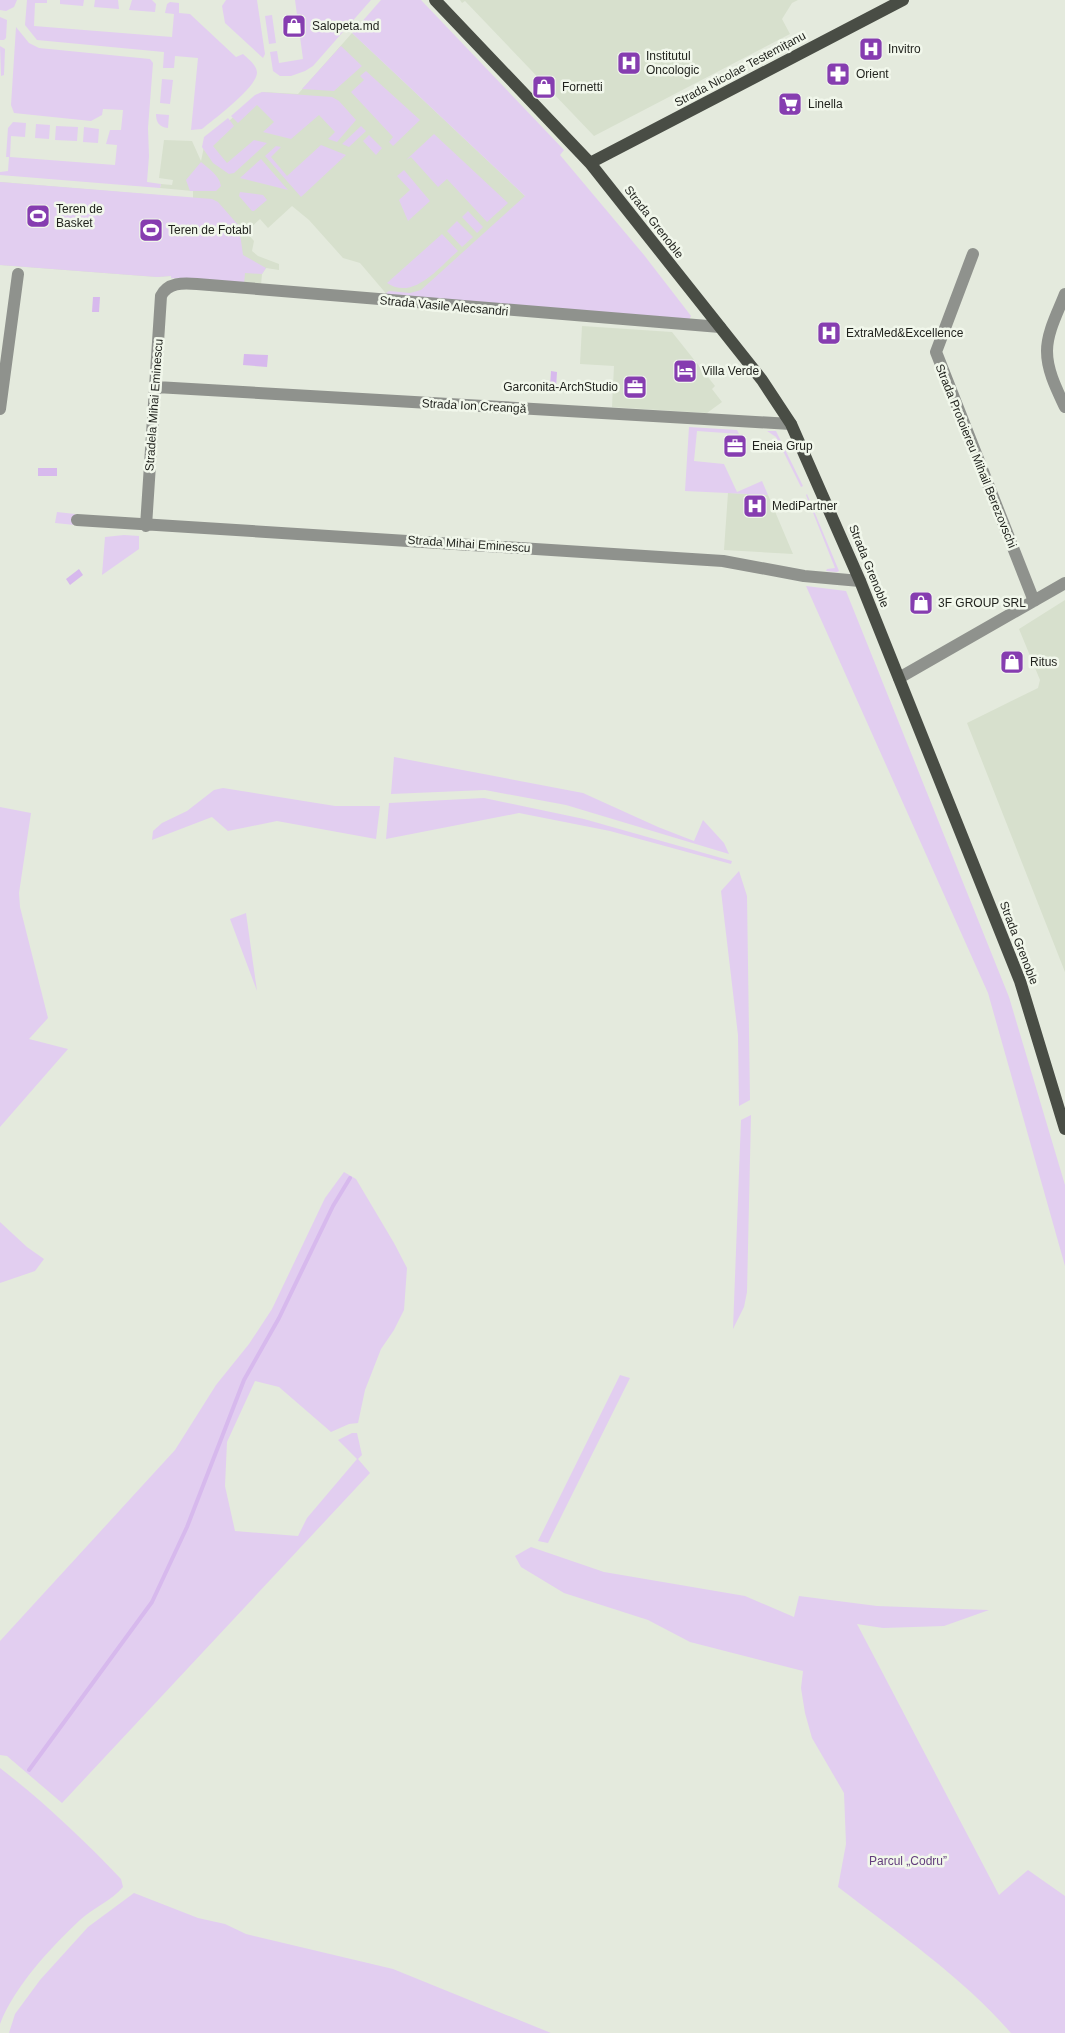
<svg xmlns="http://www.w3.org/2000/svg" width="1065" height="2033" font-family="Helvetica,sans-serif">
  <style>
    .built { fill: #d7e0cd }
    .green { fill: #e2cef0 }
    .water { fill: #d7b9ed }
    .lines { fill: none; stroke-linecap: round; stroke-linejoin: round }
    .stream { stroke: #d7b9ed; stroke-width: 4 }
    .minor { stroke: #8f928d; stroke-width: 12 }
    .major { stroke: #494d45; stroke-width: 12 }
    .labels { text-anchor: middle; dominant-baseline: central; stroke-width: 5; stroke-linejoin: round; paint-order: stroke }
    .poi-label { font-size: 12px; fill: #1f211c; stroke: #f1f7eb; text-anchor: start }
    .street-label { font-size: 12px; fill: #1f211c; stroke: #f1f7eb }
    .park-label { font-size: 12px; fill: #643e7d; stroke: #f1f7eb }
  </style>
  <rect width="100%" height="100%" fill="#e4eadd"/>
  <path class="built" d="M460 0H798L792 3 782 19 790 34 594 136 465 1 462 3Z
    M352 33 525 196 650 317 389 297 360 263 343 258 309 220 292 206 268 228 260 219 246 232 254 241 252 251 258 256 279 264V270L266 268 262 274 261 285 171 278V276L157 277 0 265V182L193 198V191L160 188 161 184 172 185 173 180 159 178 164 140 192 141 201 161 205 142 262 92 298 94Z
    M582 326 672 332 715 386 712 389 722 402 707 413 612 407 614 366 580 364Z
    M728 493 768 495 793 554 724 550Z
    M1065 600V972L967 723 1038 688 1040 680 1019 629Z"/>
  <path class="green" d="M0 0H17L14 7 6 11 0 10Z
    M27 0H47V3H35L34 26 172 37 174 14 165 13 167 4 170 2 179 3V13L190 14 236 57 243 54C248 59 257 65 257 73 256 88 214 119 202 129L191 130 198 58 175 56 174 68H163L164 52 37 40 25 25Z
    M60 0H84L83 6 60 4Z
    M95 0H118L119 9 94 7Z
    M132 0H152L156 4 155 12 129 10Z
    M226 0H257L265 54 263 58 225 23 222 6Z
    M295 0H371L313 66 305 71 291 76H280L273 71 270 52 277 51 279 63 303 59Z
    M381 0H421L564 150 560 155 644 255 688 312 691 316 689 320 389 297 386 293 389 291 410 293 421 290 525 196 352 33Z
    M272 15 276 43 269 44 265 16Z
    M0 17 7 20 6 38 4 40H0Z
    M16 27 29 43 39 48 150 59 153 63 148 128 149 156 147 182 161 184 160 188 0 175V172L8 171 9 157H6L8 128 13 122 26 123 25 137 11 136 10 157 115 165 117 145 106 144 110 130H121L123 110 103 109 102 115 91 121 14 113 11 105Z
    M0 46 5 49 4 75 1 76Z
    M341 46 362 66 334 91 302 89Z
    M366 71 420 120 393 146 389 142 393 137 351 92 364 80 360 76Z
    M162 79 173 80 170 104 160 103Z
    M262 92 332 97 339 101 356 120 337 142 328 139 335 132 319 115 291 139 263 132 274 122 257 105 238 123 231 116 255 95Z
    M156 114 169 115 168 128C159 127 156 122 156 114Z
    M228 118 234 126 213 146 227 163 254 140 267 143 234 173 229 174 213 163 202 147 204 137Z
    M36 124 50 125 49 139 35 138Z
    M56 126 78 127 77 141 55 140Z
    M361 126 366 131 349 147 342 144Z
    M84 127 99 129 98 143 83 142Z
    M434 134 508 203 487 222 447 179 438 187 411 157 406 160Z
    M369 135 382 148 376 155 363 141Z
    M321 145 346 155 301 197 265 156 276 146 281 147 271 157 287 176Z
    M261 159 288 190 240 178Z
    M201 162C209 169 219 175 221 186L216 191H190L186 180Z
    M404 170 430 201 408 221 399 200 410 190 397 176Z
    M0 182 212 199 218 202 239 226 243 255 266 268 262 274 245 273 244 284 171 278V276L157 277 0 265Z
    M240 192 263 195 267 200 254 211H252L239 196Z
    M468 211 483 227 477 233 462 217Z
    M457 221 473 237 462 247 447 231Z
    M442 234 458 251C439 267 414 301 387 283Z
    M689 427 737 430 739 434 697 431 694 461 724 464 737 492 762 481 768 495 685 491Z
    M767 431H776L803 486 801 487 776 437Z
    M807 494 839 571 837 572 826 571 827 569 835 568 806 495Z
    M57 512 75 514V525L55 523Z
    M124 535 139 536V549L102 575 105 537Z
    M806 586 846 591 1009 997 1065 1185V1266L988 993Z
    M394 757 583 793 658 827 694 841 703 820 724 843 729 854 566 805 485 790 391 794Z
    M223 788 335 806H380L376 839 277 821 228 831 212 817 152 840 153 831 162 823 187 811 214 790Z
    M484 798 584 819 732 861 731 864 610 831 519 813 386 839 389 803Z
    M0 807 31 813 19 893 20 907 48 1018 29 1039 68 1049 0 1127Z
    M739 871 747 896 750 1100 739 1106 738 1035 721 891Z
    M246 913 257 991 230 919Z
    M751 1115 747 1292 744 1307 733 1329 741 1120Z
    M344 1172 356 1179 394 1243 407 1268 404 1310 394 1330 381 1349 365 1390 358 1423 349 1424 331 1432 279 1387 255 1381 227 1442 225 1486 235 1531 298 1536 307 1518 357 1459 338 1440 352 1433H357L362 1455 358 1459 370 1473 62 1803 7 1756 0 1755V1641L175 1450 216 1385 249 1344 272 1309 325 1198Z
    M0 1222 27 1247 44 1259 35 1271 0 1283Z
    M620 1375 630 1378 548 1543 538 1541Z
    M531 1547 604 1572 745 1596 794 1617 799 1596 877 1606 989 1610 944 1626 883 1628 857 1624 999 1895 1028 1870 1065 1896V2033H1011C961 1976 898 1933 838 1887L846 1844 844 1793 812 1738 805 1713 801 1688 803 1671 690 1642 648 1620 564 1593 521 1567 515 1556Z
    M0 1768C44 1802 83 1839 121 1879L123 1887C111 1901 93 1908 80 1920 51 1947 14 1987 0 2024Z
    M134 1893 198 1918 225 1924 246 1934 393 1969 551 2033H9L15 2014 40 1980 88 1927Z"/>
  <path class="water" d="M93 297H100L99 312H92Z
    M244 354 268 355 267 367 243 365Z
    M551 371 557 372 556 388 550 387Z
    M38 468H57V476H38Z
    M79 569 83 575 70 585 66 579Z"/>
  <g class="lines">
    <path class="stream" d="M29 1770 152 1602 187 1527 244 1380 279 1318 333 1206 350 1178"/>
    <path class="minor" d="M973 254 936 352 1034 601
      M1065 294C1058 312 1047 332 1047 351 1047 371 1057 390 1065 407
      M156 387 791 424
      M0 409 18 274
      M77 520 723 561 804 576 860 581
      M146 526 161 296C168 282 183 283 197 284L720 327
      M899 678 1065 583"/>
    <path class="major" d="M435 0 590 163 762 380 791 424 860 581 1020 981 1065 1129
      M590 163 903 0"/>
  </g>
  <defs>
    <g id="shop-square" transform="scale(1.25)"><rect x="-9" y="-9" width="18" height="18" rx="4" fill="#863db0" stroke="#f1f7eb"/><path d="M-5-2.5h2.3a2.7 3.5 0 0 1 5.4 0H5L5.5 6h-11ZM-1.5-2.5h3a1.5 2.3 0 0 0-3 0Z" fill="#fff"/></g>
    <g id="hospital-square" transform="scale(1.25)"><rect x="-9" y="-9" width="18" height="18" rx="4" fill="#863db0" stroke="#f1f7eb"/><path d="M-5-5h3v3.5h4V-5h3V5h-3V1.5h-4V5h-3Z" fill="#fff"/></g>
    <g id="pharmacy-square" transform="scale(1.25)"><rect x="-9" y="-9" width="18" height="18" rx="4" fill="#863db0" stroke="#f1f7eb"/><path d="M-2-6h4v4h4v4h-4v4h-4v-4h-4v-4h4Z" fill="#fff"/></g>
    <g id="supermarket-square" transform="scale(1.25)"><rect x="-9" y="-9" width="18" height="18" rx="4" fill="#863db0" stroke="#f1f7eb"/><path d="M-6-5.5h2.5l.6 2H6L4.5 2H-2.5L-4.4-4H-6ZM-1.5 3.2a1.3 1.3 0 1 0 .1 0ZM3 3.2a1.3 1.3 0 1 0 .1 0Z" fill="#fff"/></g>
    <g id="stadium-square" transform="scale(1.25)"><rect x="-9" y="-9" width="18" height="18" rx="4" fill="#863db0" stroke="#f1f7eb"/><path d="M0-5a6.5 5 0 1 0 0 10a6.5 5 0 1 0 0-10ZM-3.5-1.8h7v3.6h-7Z" fill="#fff"/></g>
    <g id="hotel-square" transform="scale(1.25)"><rect x="-9" y="-9" width="18" height="18" rx="4" fill="#863db0" stroke="#f1f7eb"/><path d="M-6-4.5h1.5V1H6V5H4.5V3h-9V5H-6ZM-4 0a1.8 1.8 0 1 1 3.6 0ZM.5 0V-2.5h3Q6-2.5 6 0Z" fill="#fff"/></g>
    <g id="office-square" transform="scale(1.25)"><rect x="-9" y="-9" width="18" height="18" rx="4" fill="#863db0" stroke="#f1f7eb"/><path d="M-6-3h4V-5.5h4V-3h4V5H-6ZM-1-4.5V-3h2v-1.5ZM-6 0V1H6V0Z" fill="#fff"/></g>
  </defs>
  <g fill-rule="evenodd">
    <use href="#shop-square" x="294" y="26"/>
    <use href="#hospital-square" x="871" y="49"/>
    <use href="#hospital-square" x="629" y="63"/>
    <use href="#pharmacy-square" x="838" y="74"/>
    <use href="#shop-square" x="544" y="87"/>
    <use href="#supermarket-square" x="790" y="104"/>
    <use href="#stadium-square" x="38" y="216"/>
    <use href="#stadium-square" x="151" y="230"/>
    <use href="#hospital-square" x="829" y="333"/>
    <use href="#hotel-square" x="685" y="371"/>
    <use href="#office-square" x="635" y="387"/>
    <use href="#office-square" x="735" y="446"/>
    <use href="#hospital-square" x="755" y="506"/>
    <use href="#shop-square" x="921" y="603"/>
    <use href="#shop-square" x="1012" y="662"/>
  </g>
  <g class="labels">
    <g class="poi-label">
      <text x="312" y="26">Salopeta.md</text>
      <text x="888" y="49">Invitro</text>
      <text x="646" y="56">Institutul<tspan x="646" dy="14">Oncologic</tspan></text>
      <text x="856" y="74">Orient</text>
      <text x="562" y="87">Fornetti</text>
      <text x="808" y="104">Linella</text>
      <text x="56" y="209">Teren de<tspan x="56" dy="14">Basket</tspan></text>
      <text x="168" y="230">Teren de Fotabl</text>
      <text x="846" y="333">ExtraMed&amp;Excellence</text>
      <text x="702" y="371">Villa Verde</text>
      <text x="618" y="387" text-anchor="end">Garconita-ArchStudio</text>
      <text x="752" y="446">Eneia Grup</text>
      <text x="772" y="506">MediPartner</text>
      <text x="938" y="603">3F GROUP SRL</text>
      <text x="1030" y="662">Ritus</text>
    </g>
    <g class="street-label">
      <text transform="translate(740 69) rotate(-28)">Strada Nicolae Testemițanu</text>
      <text transform="translate(654 222) rotate(52)">Strada Grenoble</text>
      <text transform="translate(444 306) rotate(5)">Strada Vasile Alecsandri</text>
      <text transform="translate(154 405) rotate(-86)">Stradela Mihai Eminescu</text>
      <text transform="translate(474 406) rotate(3)">Strada Ion Creangă</text>
      <text transform="translate(976 456) rotate(68)">Strada Protoiereu Mihail Berezovschi</text>
      <text transform="translate(469 544) rotate(4)">Strada Mihai Eminescu</text>
      <text transform="translate(869 566) rotate(68)">Strada Grenoble</text>
      <text transform="translate(1019 943) rotate(69)">Strada Grenoble</text>
    </g>
    <g class="park-label">
      <text x="908" y="1861">Parcul „Codru”</text>
    </g>
  </g>
</svg>
